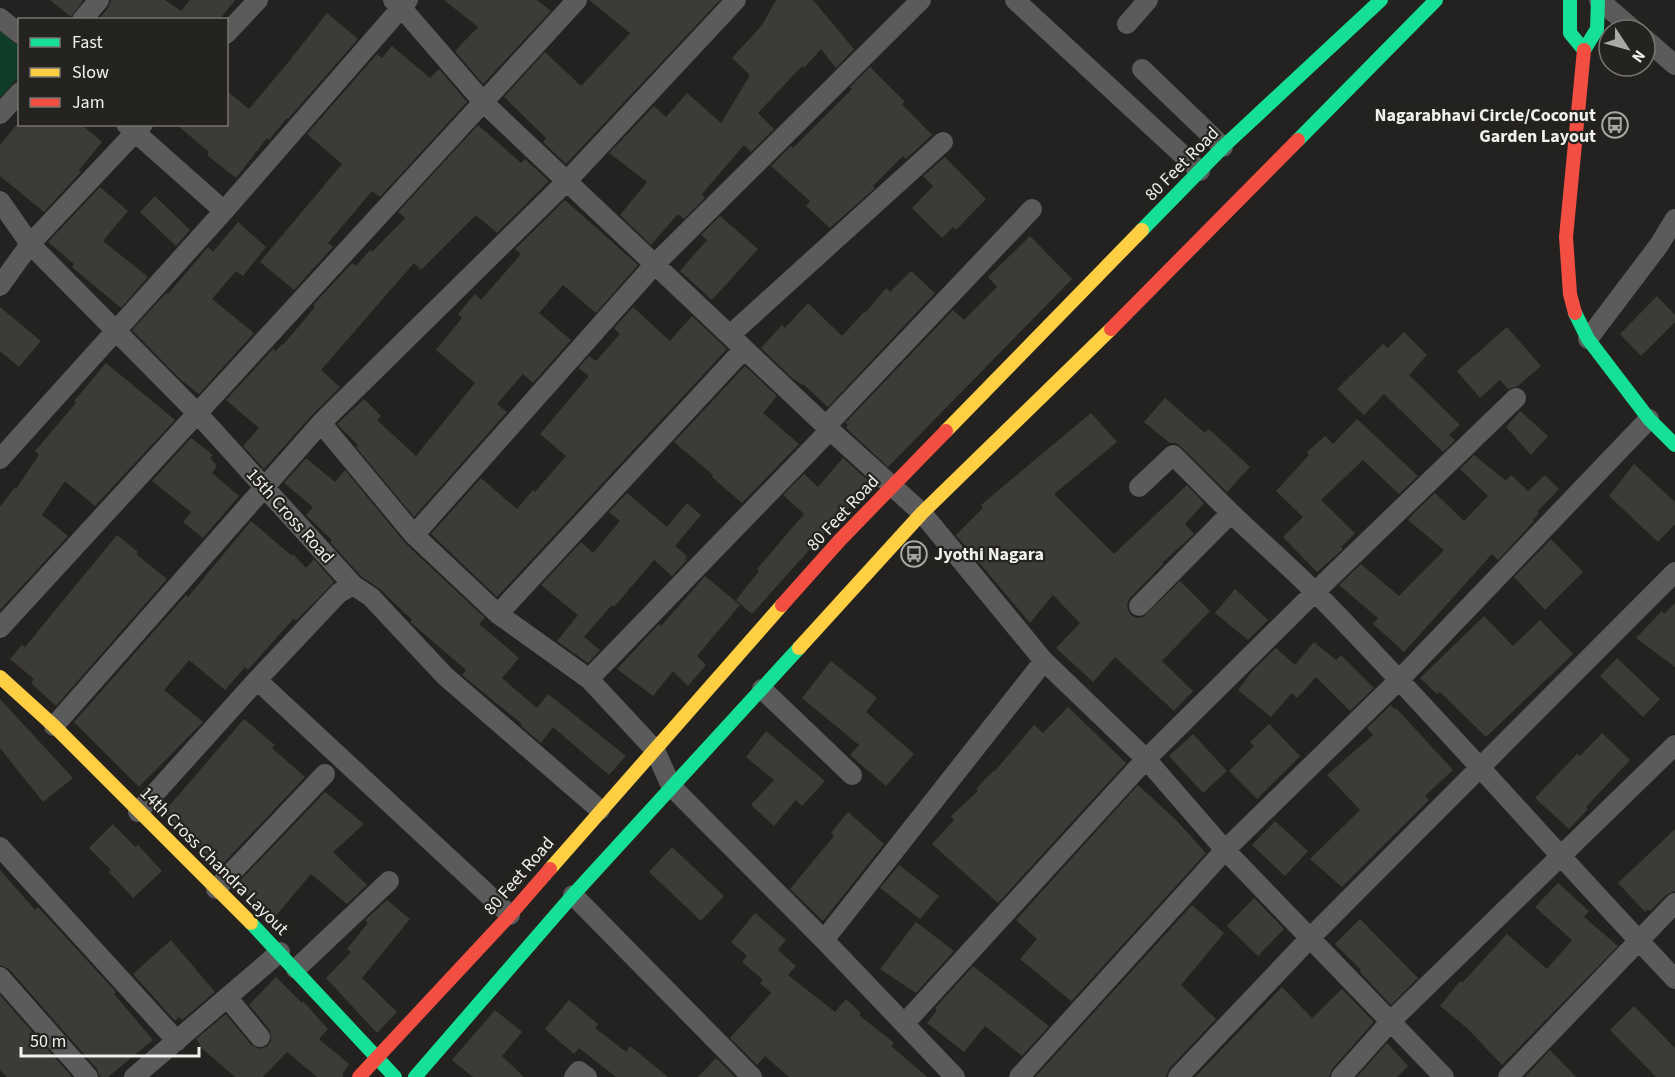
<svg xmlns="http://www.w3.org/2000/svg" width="1675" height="1077" font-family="'Source Sans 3',sans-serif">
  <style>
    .green { fill: #0e3d2a }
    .building { fill: #3c3b38 }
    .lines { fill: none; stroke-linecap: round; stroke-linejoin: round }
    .street { stroke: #5b5b5b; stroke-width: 20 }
    .fast { stroke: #16e098; stroke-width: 14 }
    .slow { stroke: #ffcf43; stroke-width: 14 }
    .jam { stroke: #f24e42; stroke-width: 14 }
    .labels { text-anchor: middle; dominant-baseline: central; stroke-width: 4.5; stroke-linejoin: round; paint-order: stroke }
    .poi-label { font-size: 18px; font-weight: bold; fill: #f1f0ed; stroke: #25231f; text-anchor: end }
    .street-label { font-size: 18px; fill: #f1f0ed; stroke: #25231f }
  </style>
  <rect width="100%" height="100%" fill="#242220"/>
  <path class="green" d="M0 31 19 47 20 75 0 98Z"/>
  <path class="building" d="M50 0H83L71 17Z
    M111 0H165L181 11 190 0H235L219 20H98L108 8Z
    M444 0H537L551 11 483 84 455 51 478 27Z
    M589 0H720L566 164 543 142 546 138 504 97 545 52 581 86 623 41 630 33Z
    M776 0H813L854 49 836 68 821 49 804 68 802 66 758 113 774 129 751 152 744 145 702 194 705 197 703 200 684 219 678 214 651 245 620 215 647 182 609 153 654 106 666 117 687 93 721 123 750 75 732 58 762 25Z
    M327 13 358 39 288 119 287 118 269 140 267 138 236 178 207 155 209 152 176 124H226V90L249 109 286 65Z
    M392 46 430 78 439 69 467 102 380 197 372 191 328 243 333 247 294 290 260 262 342 164 307 134 377 54 382 58Z
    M870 67 905 102 902 104 932 135 906 159 903 156 873 186 875 188 830 228 806 206 810 201 771 166 791 146 793 148 852 89 850 87Z
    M17 124H81L102 142 79 170 81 172 44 212 0 176V145Z
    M478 125 521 163 525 159 549 181 497 233 476 215 421 270 414 263 321 370 340 387 312 415 264 469 243 446 259 428 226 400 273 349 276 351 282 344 283 345 315 307 313 305 352 263 356 266 370 250 372 252 405 218 398 212Z
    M945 157 986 199 956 230 953 227 942 238 912 208 933 186 923 176Z
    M100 187 128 211 103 241 148 277 121 308 72 267 74 264 48 242Z
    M155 196 190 230 176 246 140 212Z
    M565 200 638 265 596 313 563 285 539 313 571 340 533 383 523 374 497 404 507 412 414 517 356 447 358 445 337 424 364 399 381 416 377 420 416 456 475 383 436 350 462 318 458 314 475 294 481 300 521 254 515 249Z
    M720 216 758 249 712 300 680 271 707 240 701 235Z
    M238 222 266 247 243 276 236 271 212 299 254 333 199 394 181 380 132 330 166 293 168 294 208 247 213 252Z
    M1030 236 1072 279 888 467 846 428 848 425 845 423 953 310 964 320 997 287 988 277Z
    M911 271 935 293 828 407 803 384 802 385 792 378 761 348 782 325 785 328 808 303 842 336 864 312 865 313 886 288 890 292Z
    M1657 296 1675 315V322L1641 356 1620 334Z
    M0 307 41 341 19 367 0 351Z
    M633 307 670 341 692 316 727 349 497 597 431 534 481 478 517 509 533 490 535 492 566 456 540 434 589 376 578 368 589 356 596 361 620 334 614 328Z
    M1507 327 1541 366 1518 386 1508 389 1500 380 1480 398 1457 371Z
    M1404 332 1427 355 1409 375 1460 425 1449 435 1455 440 1443 452 1384 394 1364 415 1337 389 1383 344 1388 348Z
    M106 363 175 420 95 506 65 481 42 515 68 536 0 610V507L15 487 16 489 39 455 35 451 76 403 74 401Z
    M745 366 777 396 763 413 799 444 742 503 712 477 713 475 674 442Z
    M1165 398 1205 433 1209 429 1250 467 1227 492 1181 447 1176 443H1170L1144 422Z
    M1520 411 1548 436 1531 455 1506 427Z
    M1091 413 1117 442 1054 494 1114 554 1187 485 1204 503 1185 524 1194 534 1162 563 1163 564 1130 598 1127 604 1128 610 1131 615 1137 618 1143 617 1180 581 1210 611 1162 661 1193 691 1174 711 1115 657 1093 682 1056 648 1080 623 1053 595 1030 623 956 535 983 508 981 505Z
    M1357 419 1418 476 1399 494 1363 460 1321 500 1355 533 1341 547 1343 549 1317 572 1283 537 1303 517 1276 491 1309 455 1307 452 1325 436 1333 444Z
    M191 438 213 455 210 458 217 466 212 473 239 496 203 538 183 522 191 512 152 481Z
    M1474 455 1506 481 1511 475 1528 491 1545 475 1559 489 1537 512 1539 513 1533 520 1534 521 1498 560 1492 554 1404 652 1373 624 1378 618 1339 585 1361 564 1399 596 1444 550 1408 520 1413 514 1435 493 1464 521 1488 496 1460 469Z
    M306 458 335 482 345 470 406 544 485 618 479 624 519 658 502 678 537 708 548 694 626 756 609 775 553 727 541 743 521 726 522 724 462 675 466 670 416 627 410 622 412 620 380 589 361 576 330 542 332 540 306 515 313 507 284 483Z
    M843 458 872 484 828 529 752 614 736 600 759 571 757 569 804 514 783 495 804 474 818 487Z
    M1634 464 1675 502V524L1658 542 1609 496Z
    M627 493 667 527 687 503 701 515 675 546 687 556 685 559 687 560 672 576 654 560 614 607 612 605 584 637 600 650 588 663 557 641 578 615 541 585 581 542 593 553 620 521 609 512Z
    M251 521 292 556 293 554 306 568 314 559 334 582 296 621 294 618 248 670 245 667 225 690 189 660 164 690 203 722 139 787 74 722 186 595 188 597Z
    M117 535 138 552 136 554 167 579 56 706 31 683 34 679 10 659 22 645 25 647Z
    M1551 539 1583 572 1545 610 1514 577Z
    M705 576 740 605 697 656 706 665 688 686 673 671 653 696 617 669 659 624 661 626Z
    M1235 589 1268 620 1248 640 1215 613Z
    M1675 603V667L1636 638 1662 611 1664 614Z
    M1484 616 1513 646 1540 620 1573 654 1486 737 1440 692 1437 694 1420 678Z
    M1314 642 1336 660 1341 655 1374 688 1350 711 1316 677 1297 698 1292 693 1271 717 1238 690 1254 669 1276 648 1295 665Z
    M1617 658 1660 699 1643 717 1600 676Z
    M831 661 877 698 866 712 914 754 886 786 850 755 859 745 802 698Z
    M0 699 73 778 43 802 0 748Z
    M1391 705 1394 709 1396 708 1453 770 1425 796 1429 800 1342 887 1310 859 1360 810 1327 775 1373 735 1367 728Z
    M1068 707 1126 763 998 903 932 844 954 820 951 816 978 791 976 789 993 771 994 772 1034 725 1043 733Z
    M244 719 275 745 272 748 305 777 219 868 164 812Z
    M1269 724 1300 756 1257 799 1229 771 1254 746 1250 742Z
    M766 731 825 781 802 806 796 800 774 826 751 805 774 780 746 757Z
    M1602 733 1630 760 1586 807 1588 809 1569 829 1535 798 1577 754 1580 756Z
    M1193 734 1227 771 1203 793 1169 756Z
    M1138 785 1176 820 1206 853 1067 1006 1071 1001 1020 959 1037 939 1016 920Z
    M325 792 364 824 333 852 367 885 347 904 311 874 273 919 236 885Z
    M848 812 884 844 823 921 790 889 834 836 831 833Z
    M1275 821 1308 851 1285 876 1252 845Z
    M113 824 135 847 138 845 162 871 133 898 109 872 111 870 89 848Z
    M1675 829V891L1666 895 1650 911 1648 909 1645 912 1618 883Z
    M672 847 724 896 701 921 649 872Z
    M899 865 939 896 920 919 880 888Z
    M0 870 35 910 38 907 116 992 114 994 153 1040 108 1077H100L97 1069 9 969 0 965Z
    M1558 883 1589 911 1584 917 1618 946 1502 1065 1467 1028 1440 1006 1460 981 1462 983 1507 934 1547 969 1572 940 1535 907Z
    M1254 898 1284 929 1258 956 1227 926Z
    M387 900 410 919 362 978 397 1012 377 1033 326 978 351 952 347 949 368 923 365 920Z
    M1192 905 1224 933 1181 985 1216 1019 1169 1069 1166 1077H1035Z
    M755 913 786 940 778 950 796 966 788 975 835 1012 846 999 861 1013 859 1015 894 1043 891 1046 927 1077H789L765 1056 757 1065 730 1038 771 993 760 983 763 980 742 962 747 956 731 942Z
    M1360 919 1418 978 1391 1005 1360 972 1361 970 1335 944Z
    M916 922 954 951 916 993 880 969Z
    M171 940 215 992 182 1020 179 1017 175 1021 133 974Z
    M973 966 1049 1026 1022 1056 985 1026 964 1052 927 1023 937 1010 935 1008Z
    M276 977 302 1003 303 1001 328 1029 319 1039 349 1064 343 1073V1077H317L287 1052 263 1077H235L199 1046 200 1044 196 1039 226 1014 251 1045 261 1049 268 1046 271 1041 270 1030 249 1005Z
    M1282 987 1312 1018 1342 989 1374 1022 1332 1069 1329 1077H1195Z
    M0 995 72 1077H7L0 1070Z
    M569 1000 598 1024 595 1028 626 1052 630 1046 668 1077H616L579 1048 574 1054 545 1029Z
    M1634 1006 1675 1048V1077H1656L1610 1030Z
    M495 1010 522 1032 502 1056 524 1077H473L452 1060Z
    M1387 1043 1408 1066 1397 1077H1357Z
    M1550 1050 1576 1077H1525Z
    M716 1058 735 1077H698Z"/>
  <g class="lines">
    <path class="street" d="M393 0 401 7 484 103 830 430 922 513 1044 661 1146 759 1225 850 1444 1077
      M1015 0 1200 171
      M1599 0 1634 30
      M0 18 20 34
      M82 20 99 0
      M1127 24 1148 0
      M226 34 258 0
      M1645 39 1675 65
      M1142 69 1223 147
      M0 114 20 92
      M126 124 224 211
      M0 201 30 244 198 414 353 585 371 597 445 676 600 810
      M0 286 30 244 143 124
      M730 335 943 142
      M1588 339 1659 245 1675 219
      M321 423 414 535 498 614 589 679 830 430
      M826 426 1032 209
      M0 459 224 211 408 0
      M1139 487 1173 455 1231 513
      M414 535 655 264 921 0
      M1139 606 1231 513C1259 540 1289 566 1317 594 1440 719 1554 852 1675 979
      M498 614 744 349
      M0 628 577 0
      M589 679 655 750 671 786 824 940 955 1077
      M257 680 510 915
      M762 689 852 775
      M54 726 321 423 567 181 736 0
      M138 812 257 680 339 593 353 585
      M0 847 177 1041
      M216 889 325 774
      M573 895 752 1077
      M824 940 1044 661
      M296 969 389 881
      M0 977 88 1077
      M227 997 260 1037
      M904 1024 1146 759 1315 592 1516 398
      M134 1077 280 952
      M574 1077 579 1071 587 1077
      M1019 1077 1225 850 1400 679 1649 419
      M1178 1077 1310 938 1675 572
      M1341 1077 1391 1021 1675 745
      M1508 1077 1675 903"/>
    <path class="fast" d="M1570 0V33L1584 50 1597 29 1598 0
      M1298 140 1436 0
      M1142 230 1223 147 1381 0
      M1575 313 1588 339 1649 419 1675 445
      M251 923 395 1077
      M415 1077 573 895 799 648"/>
    <path class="slow" d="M946 431 1142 230
      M799 648 922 513 1111 329
      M0 677 54 726 251 923
      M550 869 782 605"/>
    <path class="jam" d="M1575 313 1570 294 1566 237 1584 50
      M1111 329 1298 140
      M782 605 840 540 946 431
      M359 1077 510 915 550 869"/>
  </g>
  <defs>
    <g id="bus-ring" transform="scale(1.35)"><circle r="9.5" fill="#25231f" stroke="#a9a8a5" stroke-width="1.5"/><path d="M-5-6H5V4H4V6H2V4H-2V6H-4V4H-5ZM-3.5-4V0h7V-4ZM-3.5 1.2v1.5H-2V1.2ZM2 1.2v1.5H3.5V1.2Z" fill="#a9a8a5"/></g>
  </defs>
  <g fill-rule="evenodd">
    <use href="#bus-ring" x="1615" y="125"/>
    <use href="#bus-ring" x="914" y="554"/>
  </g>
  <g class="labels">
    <g class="poi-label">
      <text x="1596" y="115">Nagarabhavi Circle/Coconut<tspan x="1596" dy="21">Garden Layout</tspan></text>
      <text x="934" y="554" text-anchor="start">Jyothi Nagara</text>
    </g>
    <g class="street-label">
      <text transform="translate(1182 164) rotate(-45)">80 Feet Road</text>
      <text transform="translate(843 513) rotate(-47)">80 Feet Road</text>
      <text transform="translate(290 516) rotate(48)">15th Cross Road</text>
      <text transform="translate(214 861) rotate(45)">14th Cross Chandra Layout</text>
      <text transform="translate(519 876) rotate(-49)">80 Feet Road</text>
    </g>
  </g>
  <rect x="18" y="18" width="210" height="108" fill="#25231f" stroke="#777571" stroke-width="1.5"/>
  <rect x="30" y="38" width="30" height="9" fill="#16e098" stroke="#777571" stroke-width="1.5"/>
  <text x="72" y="48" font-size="18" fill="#f1f0ed">Fast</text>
  <rect x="30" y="68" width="30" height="9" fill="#ffcf43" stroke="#777571" stroke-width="1.5"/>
  <text x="72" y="78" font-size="18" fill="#f1f0ed">Slow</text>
  <rect x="30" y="98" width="30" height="9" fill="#f24e42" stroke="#777571" stroke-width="1.5"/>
  <text x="72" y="108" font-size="18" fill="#f1f0ed">Jam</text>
  <g transform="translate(1627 48) rotate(126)"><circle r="28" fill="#25231f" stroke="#777571" stroke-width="1.5"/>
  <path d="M0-4.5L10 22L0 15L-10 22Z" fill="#a9a8a5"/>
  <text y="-9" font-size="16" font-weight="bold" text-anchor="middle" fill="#f1f0ed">N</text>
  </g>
  <path d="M21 1047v9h178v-9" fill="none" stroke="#f1f0ed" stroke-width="3"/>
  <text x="30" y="1047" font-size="18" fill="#f1f0ed" stroke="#25231f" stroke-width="4.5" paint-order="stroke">50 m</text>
</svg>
